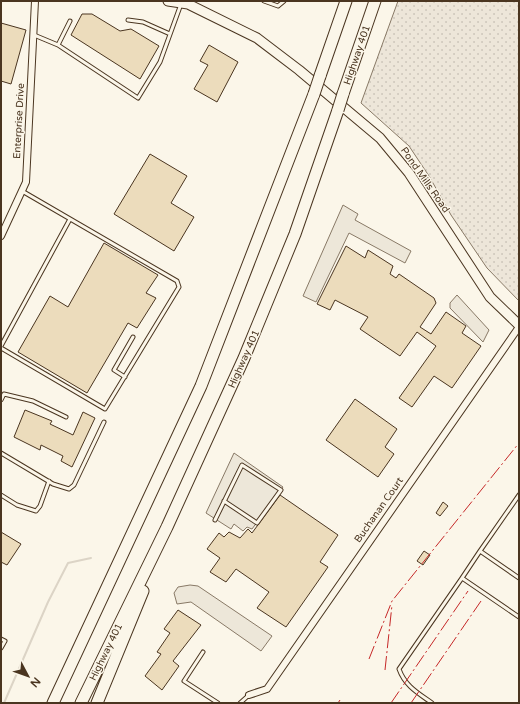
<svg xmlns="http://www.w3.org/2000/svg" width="520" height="704" font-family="'Varela Round',sans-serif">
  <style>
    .green { fill: url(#green-dots); stroke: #887966 }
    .parking { fill: #ede7d9; stroke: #887966 }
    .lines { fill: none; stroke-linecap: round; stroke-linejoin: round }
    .stream { stroke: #dcd4c6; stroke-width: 2 }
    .building { fill: #ecdcbc; stroke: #4a3520 }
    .service-casing { stroke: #4a3520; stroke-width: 5 }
    .minor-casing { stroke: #4a3520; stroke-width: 8 }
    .secondary-casing { stroke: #4a3520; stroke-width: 11 }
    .motorway-casing { stroke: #4a3520; stroke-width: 13 }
    .service { stroke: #fbf6e9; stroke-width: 3 }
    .minor { stroke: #fbf6e9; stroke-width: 6 }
    .secondary { stroke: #fbf6e9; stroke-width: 9 }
    .motorway { stroke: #fbf6e9; stroke-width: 11 }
    .motorway-bridge-casing { stroke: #4a3520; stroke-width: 13; stroke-linecap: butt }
    .motorway-bridge { stroke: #fbf6e9; stroke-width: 11 }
    .power { stroke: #c62828; stroke-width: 1; stroke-dasharray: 14 3 2 3; stroke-linecap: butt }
    .labels { text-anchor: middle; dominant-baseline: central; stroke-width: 3; stroke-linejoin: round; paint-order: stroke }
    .street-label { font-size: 10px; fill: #4a3520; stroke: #fbf6e9 }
  </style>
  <defs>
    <pattern id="green-dots" width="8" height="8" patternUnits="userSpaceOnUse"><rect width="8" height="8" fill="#ede6d9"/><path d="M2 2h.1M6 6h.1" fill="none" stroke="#cdc6ba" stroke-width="1.8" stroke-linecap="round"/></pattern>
  </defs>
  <rect width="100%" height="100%" fill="#fbf6e9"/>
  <path class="green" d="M398 1H519V301L487 268 451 215 429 176 409 146 361 103Z"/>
  <path class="parking" d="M343 205 358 214 355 220 411 251 405 263 349 233 316 302 303 296Z
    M457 295 489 330 483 342 450 308V303Z
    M234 453 283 487 252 529 247 527 243 531 234 524 231 529 206 513Z
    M190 585 198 586 272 636 261 651 191 602 177 604 174 593 178 587Z"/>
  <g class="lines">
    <path class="stream" d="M4 703 48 602 68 563 91 558"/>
  </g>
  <path class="building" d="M82 14H92L120 31 131 29 159 46 140 79 71 35Z
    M1 23 26 30 11 84 1 81Z
    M209 45 238 62 217 102 194 89 208 65 200 61Z
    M150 154 187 176 171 203 194 217 174 251 114 214Z
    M104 243 158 275 146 293 156 298 137 328 128 323 87 393 18 352 50 296 68 307Z
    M346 246 365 258 368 250 393 266 390 274 396 278 399 274 434 298 436 303 420 327 431 334 446 312 466 326 462 333 481 346 452 388 434 376 412 407 399 398 436 346 417 332 400 356 360 329 368 317 335 300 330 310 317 304Z
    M355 399 397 429 385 447 394 454 378 477 326 440Z
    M25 410 52 421 50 424 73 435 83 412 95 418 72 467 61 461 63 456 41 445 40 450 14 437Z
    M280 495 338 535 320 562 328 567 286 627 257 608 269 592 236 569 226 582 210 572 220 558 207 549 219 533 224 537 229 532 240 538 248 529 252 533Z
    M443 502 448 506 440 516 436 513Z
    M1 532 21 544 7 565 1 562Z
    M424 551 430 555 423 565 417 561Z
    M178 610 201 625 173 661 179 666 162 690 145 676 161 654 157 652 170 633 164 629Z"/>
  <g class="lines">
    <g class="service-casing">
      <path id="service" d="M264 1 278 6 284 1
        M128 20 143 22 170 34
        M34 35 58 45 138 98 160 62 181 4
        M58 45 70 21
        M1 346 70 219
        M1 348 105 409 179 287 177 281 22 191
        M125 377 114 370 133 337
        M1 400 4 394 33 401 66 417
        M1 453 53 484 69 489 74 485 104 422
        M1 495 17 505 36 511 40 506 49 481
        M519 495 480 551 519 578
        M215 520 242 465 281 490 257 523 224 501
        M480 551 462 578 519 617
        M1 639 5 641 1 648
        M203 652 184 681 218 703
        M240 703 249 695
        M432 703C418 693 405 686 399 669L462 578"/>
    </g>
    <g class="minor-casing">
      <path id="minor" d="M1 236 26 182 35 1
        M249 695 267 689 519 327"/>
    </g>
    <g class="secondary-casing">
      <path id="secondary" d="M168 1 188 4 257 38 299 70 380 138 409 173 490 297 519 325"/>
    </g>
    <g class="motorway-casing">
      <path id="motorway" d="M320 76 346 1
        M343 94 375 1
        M53 703 201 386 314 94
        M81 703 167 527 244 358 295 234 338 110
        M97 703 143 591"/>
    </g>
    <use href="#service" class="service"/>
    <use href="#minor" class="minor"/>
    <use href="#secondary" class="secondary"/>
    <use href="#motorway" class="motorway"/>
    <g class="motorway-bridge-casing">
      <path id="motorway-bridge" d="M314 94 320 76
        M338 110 343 94"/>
    </g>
    <use href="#motorway-bridge" class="motorway-bridge"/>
    <path class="power" d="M369 659 392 601 519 443
      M385 670 392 605
      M338 703 340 700
      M391 703 468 591
      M411 703 481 601"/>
  </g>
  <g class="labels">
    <g class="street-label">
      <text transform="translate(357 55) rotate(-71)">Highway 401</text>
      <text transform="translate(19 121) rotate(-87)">Enterprise Drive</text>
      <text transform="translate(425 180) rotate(55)">Pond Mills Road</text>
      <text transform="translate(244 359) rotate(-66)">Highway 401</text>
      <text transform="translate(379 510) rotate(-55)">Buchanan Court</text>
      <text transform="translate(106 652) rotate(-64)">Highway 401</text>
    </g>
  </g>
  <rect width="520" height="704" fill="none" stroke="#4a3520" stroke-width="4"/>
  <g transform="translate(28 676) rotate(131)" stroke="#fbf6e9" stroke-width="3" paint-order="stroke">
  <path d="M0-3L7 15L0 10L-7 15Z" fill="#4a3520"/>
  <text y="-6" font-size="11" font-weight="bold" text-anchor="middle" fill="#4a3520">N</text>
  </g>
</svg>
